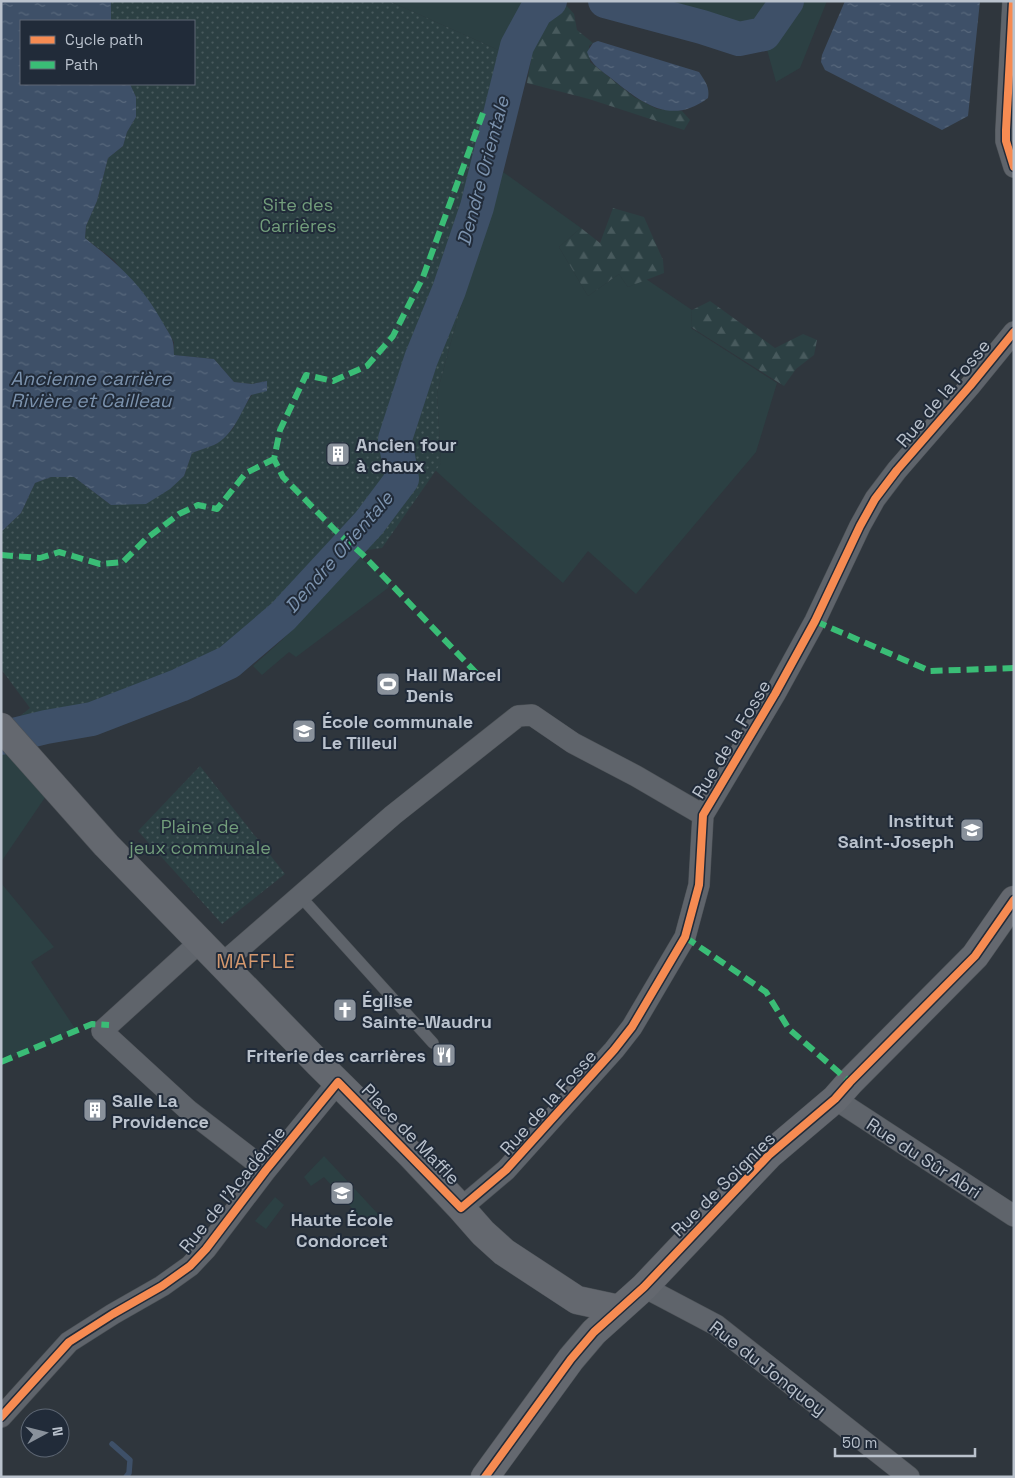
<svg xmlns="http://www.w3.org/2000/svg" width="1015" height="1478" font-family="'Space Grotesk',sans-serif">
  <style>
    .green { fill: #2c4043 }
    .forest { fill: url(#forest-firs) }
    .park { fill: url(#park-dots) }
    .water { fill: url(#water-ripples) }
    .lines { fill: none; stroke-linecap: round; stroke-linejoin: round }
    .stream { stroke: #3e5068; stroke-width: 5.5 }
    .river { stroke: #3e5068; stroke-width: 34 }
    .lane-casing { stroke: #4d5257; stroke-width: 12 }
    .street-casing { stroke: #4d5257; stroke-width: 22 }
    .secondary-casing { stroke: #4d5257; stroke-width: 29 }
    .lane { stroke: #5f646b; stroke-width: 11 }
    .street { stroke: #5f646b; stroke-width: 21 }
    .secondary { stroke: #64686f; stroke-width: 28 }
    .quiet { stroke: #3abd76; stroke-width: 6; stroke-dasharray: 12 6; stroke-linecap: butt }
    .cycleway-casing { stroke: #212b39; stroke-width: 11 }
    .cycleway { stroke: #f68b52; stroke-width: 8 }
    .labels { text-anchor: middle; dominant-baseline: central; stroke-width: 4; stroke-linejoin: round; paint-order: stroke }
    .park-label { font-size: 18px; fill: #729d7b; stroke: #212b39 }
    .street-label { font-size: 18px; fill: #bac2cd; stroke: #212b39 }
    .poi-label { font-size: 18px; font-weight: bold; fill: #bac2cd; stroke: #212b39; text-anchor: start }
    .water-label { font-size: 19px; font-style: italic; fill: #7c93ae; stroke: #212b39 }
    .quarter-label { font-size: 20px; letter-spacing: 1px; fill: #d4986e; stroke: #212b39 }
  </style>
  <defs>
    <pattern id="forest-firs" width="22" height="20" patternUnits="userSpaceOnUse" patternTransform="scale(1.25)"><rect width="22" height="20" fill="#2c4043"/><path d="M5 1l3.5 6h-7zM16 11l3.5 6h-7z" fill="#485a5d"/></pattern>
    <pattern id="park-dots" width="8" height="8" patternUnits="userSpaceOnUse" patternTransform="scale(1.25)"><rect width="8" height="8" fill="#2c4043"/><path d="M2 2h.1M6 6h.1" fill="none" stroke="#485a5d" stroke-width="1.8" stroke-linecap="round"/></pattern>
    <pattern id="water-ripples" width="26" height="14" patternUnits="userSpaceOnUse" patternTransform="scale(1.25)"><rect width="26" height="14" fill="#3e5068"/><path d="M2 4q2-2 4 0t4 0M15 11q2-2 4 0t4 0" fill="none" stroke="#58687c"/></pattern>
  </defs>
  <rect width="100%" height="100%" fill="#2f363d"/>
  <path class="green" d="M389 1H550L536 11 517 45 514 57Z
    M605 1H827L800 68 776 82 763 35 739 39 702 27Z
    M503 172 581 228 559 247 588 296 619 274 628 287 646 279 692 310 691 328 777 383 756 452 636 594 588 551 563 583 470 502 435 470 441 463 437 393 460 309Z
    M359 556 390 585 388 588 296 657 289 652 262 675 253 666 282 640Z
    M1 746 46 796 1 862Z
    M1 883 54 947 31 962 76 1030 1 1062Z
    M324 1156 379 1215 368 1226 324 1177 311 1186 304 1177Z
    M275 1197 284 1205 266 1229 255 1221Z"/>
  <path class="forest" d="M566 5 574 14 577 30 593 43 589 46 590 62 634 97 657 109 682 111 690 120 684 130 589 99 527 83 534 42 545 12Z
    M613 208 644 217 663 260 664 273 628 287 619 274 588 296 559 247 581 228 600 243Z
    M710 301 775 348 803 334 817 340 814 355 796 369 784 386 691 327 692 310Z"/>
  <path class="park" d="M111 1H389L514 57 477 207 450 290 460 309 437 393 441 463 382 548 340 554 283 616 229 662 180 685 92 719 28 731 14 721 30 708 1 669V532L21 513 35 483 51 477H74L111 505 184 476 192 453 216 444 233 429 240 414 252 395 267 381 252 384 234 382 214 359 174 355V342L166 328 114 260 85 238 86 226 97 201 108 158 123 146 127 132 136 117V97L130 84H194V21H111Z
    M200 766 285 874 222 924 138 831Z"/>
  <path class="water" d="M1 1H111V21H21V84H130L136 97V117L127 132 123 146 108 158 97 201 86 226 85 238C119 265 142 285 163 323 171 337 174 338 174 355L214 359 234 382 252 384 267 381V391L251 395C241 412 233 436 214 445 207 448 199 450 192 453L184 476 170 489 146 504 111 505 74 477H51L35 483 21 513 1 532Z
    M845 1H980L968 116 942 130 825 70 821 62 822 55Z
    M598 41 699 72C705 81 710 87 708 98 671 126 642 103 612 79 602 71 591 65 587 52L593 43Z"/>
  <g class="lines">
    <path class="stream" d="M112 1444 130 1460 129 1473 126 1477"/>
    <path class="river" d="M605 1 702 27 739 39 764 34 787 1
      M1 738 46 727 92 719 180 685 229 662 283 616 369 523 402 479 395 439 421 359 449 290 477 207 517 46 536 11 550 1"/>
    <g class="lane-casing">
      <path id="lane" d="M300 896 433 1043"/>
    </g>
    <g class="street-casing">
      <path id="street" d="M1013 1 1006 130V141L1014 167
        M201 941 102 1031 188 1110 266 1170
        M222 964 393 815 518 716 532 715 573 743 636 776 703 815
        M835 1099 1014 1216
        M461 1208 506 1170 614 1050 632 1027 685 937 699 885 703 815 775 694 815 621 860 526 875 499 897 470 970 386 1014 332
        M644 1287 716 1325 909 1477
        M1 1417 69 1342 113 1314 162 1286 190 1266 206 1249 266 1170 338 1082"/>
    </g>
    <g class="secondary-casing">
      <path id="secondary" d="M1 727 106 845 319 1064 410 1154 461 1208 483 1233 504 1252 577 1300 619 1309
        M485 1477 571 1359 594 1332 644 1287 769 1155 835 1099 850 1082 975 956 1014 900"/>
    </g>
    <use href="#lane" class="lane"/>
    <use href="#street" class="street"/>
    <use href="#secondary" class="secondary"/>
    <path class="quiet" d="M483 113 423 277 393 336 367 366 333 381 306 375 280 430 274 459 283 477 335 530 363 555 484 681
      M1 555 40 558 59 552 100 564 123 562 146 539 179 514 198 505 217 509 246 473 274 459
      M815 621 930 671 1014 668
      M685 937 766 992 789 1029 850 1082
      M1 1062 92 1024 109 1025"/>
    <g class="cycleway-casing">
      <path id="cycleway" d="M1013 1 1006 130V141L1014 167
        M1 1417 69 1342 113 1314 162 1286 190 1266 206 1249 266 1170 338 1082 461 1208 506 1170 614 1050 632 1027 685 937 699 885 703 815 775 694 815 621 860 526 875 499 897 470 970 386 1014 332
        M485 1477 571 1359 594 1332 644 1287 769 1155 835 1099 850 1082 975 956 1014 900"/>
    </g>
    <use href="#cycleway" class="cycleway"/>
  </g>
  <defs>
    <g id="building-square" transform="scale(1.25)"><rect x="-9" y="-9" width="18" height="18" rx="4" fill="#89919b" stroke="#212b39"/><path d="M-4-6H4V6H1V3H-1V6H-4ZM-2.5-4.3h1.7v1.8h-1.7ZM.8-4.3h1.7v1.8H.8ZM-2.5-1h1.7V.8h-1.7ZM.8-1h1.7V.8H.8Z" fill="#fff"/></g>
    <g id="stadium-square" transform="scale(1.25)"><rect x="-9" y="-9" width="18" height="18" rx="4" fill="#89919b" stroke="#212b39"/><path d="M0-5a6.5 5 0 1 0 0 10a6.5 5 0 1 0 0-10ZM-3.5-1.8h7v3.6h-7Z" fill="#fff"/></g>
    <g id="school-square" transform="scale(1.25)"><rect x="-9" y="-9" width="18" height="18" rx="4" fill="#89919b" stroke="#212b39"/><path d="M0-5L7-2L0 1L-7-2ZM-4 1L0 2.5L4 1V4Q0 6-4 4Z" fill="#fff"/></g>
    <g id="church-square" transform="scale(1.25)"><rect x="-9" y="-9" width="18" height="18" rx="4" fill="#89919b" stroke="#212b39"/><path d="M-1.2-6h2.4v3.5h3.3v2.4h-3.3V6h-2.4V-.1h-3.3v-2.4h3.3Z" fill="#fff"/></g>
    <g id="restaurant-square" transform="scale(1.25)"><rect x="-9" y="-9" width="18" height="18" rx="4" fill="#89919b" stroke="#212b39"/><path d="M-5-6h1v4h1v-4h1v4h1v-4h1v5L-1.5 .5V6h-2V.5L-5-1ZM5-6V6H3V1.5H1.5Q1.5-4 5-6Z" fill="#fff"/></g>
    <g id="university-square" transform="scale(1.25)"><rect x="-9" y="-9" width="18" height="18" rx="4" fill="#89919b" stroke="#212b39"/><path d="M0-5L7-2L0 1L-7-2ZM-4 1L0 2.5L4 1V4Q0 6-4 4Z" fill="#fff"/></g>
  </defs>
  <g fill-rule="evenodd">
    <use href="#building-square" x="338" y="454"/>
    <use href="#stadium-square" x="388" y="684"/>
    <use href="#school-square" x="304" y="731"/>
    <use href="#school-square" x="972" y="830"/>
    <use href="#church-square" x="345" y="1010"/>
    <use href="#restaurant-square" x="444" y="1055"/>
    <use href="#building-square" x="95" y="1110"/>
    <use href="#university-square" x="342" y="1193"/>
  </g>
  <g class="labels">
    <g class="park-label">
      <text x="298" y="204">Site des<tspan x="298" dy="21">Carrières</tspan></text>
      <text x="200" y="826">Plaine de<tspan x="200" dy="21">jeux communale</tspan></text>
    </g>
    <g class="street-label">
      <text transform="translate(943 393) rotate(-50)">Rue de la Fosse</text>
      <text transform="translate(731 739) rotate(-59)">Rue de la Fosse</text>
      <text transform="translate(548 1102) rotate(-48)">Rue de la Fosse</text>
      <text transform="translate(411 1134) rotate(46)">Place de Maffle</text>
      <text transform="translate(924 1158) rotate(33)">Rue du Sûr Abri</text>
      <text transform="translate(723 1184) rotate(-45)">Rue de Soignies</text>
      <text transform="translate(232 1189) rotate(-51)">Rue de l'Académie</text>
      <text transform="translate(768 1368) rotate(38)">Rue du Jonquoy</text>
    </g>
    <g class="poi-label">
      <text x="356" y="444">Ancien four<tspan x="356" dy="21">à chaux</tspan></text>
      <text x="406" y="674">Hall Marcel<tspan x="406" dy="21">Denis</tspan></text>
      <text x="322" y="721">École communale<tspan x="322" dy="21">Le Tilleul</tspan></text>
      <text x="954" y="820" text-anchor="end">Institut<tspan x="954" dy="21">Saint-Joseph</tspan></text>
      <text x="362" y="1000">Église<tspan x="362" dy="21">Sainte-Waudru</tspan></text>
      <text x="426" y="1055" text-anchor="end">Friterie des carrières</text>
      <text x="112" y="1100">Salle La<tspan x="112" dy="21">Providence</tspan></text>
      <text x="342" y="1219" text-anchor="middle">Haute École<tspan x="342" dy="21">Condorcet</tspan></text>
    </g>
    <g class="water-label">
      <text transform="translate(483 171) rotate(-75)">Dendre Orientale</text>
      <text x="91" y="378">Ancienne carrière<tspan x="91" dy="22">Rivière et Cailleau</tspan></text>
      <text transform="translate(339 552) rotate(-49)">Dendre Orientale</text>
    </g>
    <g class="quarter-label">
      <text x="256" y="961">MAFFLE</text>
    </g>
  </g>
  <rect width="1015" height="1478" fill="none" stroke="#bac2cd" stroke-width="5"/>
  <rect x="20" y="20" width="175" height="65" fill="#212b39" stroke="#5e6774"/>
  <rect x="30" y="36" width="25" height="8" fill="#f68b52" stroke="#5e6774"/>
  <text x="65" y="45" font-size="15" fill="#bac2cd">Cycle path</text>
  <rect x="30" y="61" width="25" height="8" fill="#3abd76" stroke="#5e6774"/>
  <text x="65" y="70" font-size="15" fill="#bac2cd">Path</text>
  <g transform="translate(45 1433) rotate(83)"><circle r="24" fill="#212b39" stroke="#5e6774"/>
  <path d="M0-4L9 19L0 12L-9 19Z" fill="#89919b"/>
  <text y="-8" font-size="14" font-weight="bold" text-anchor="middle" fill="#bac2cd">N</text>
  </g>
  <path d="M835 1448v8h140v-8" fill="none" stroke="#bac2cd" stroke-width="2.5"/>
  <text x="842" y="1448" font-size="15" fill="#bac2cd" stroke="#212b39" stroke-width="4" paint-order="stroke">50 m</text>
</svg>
